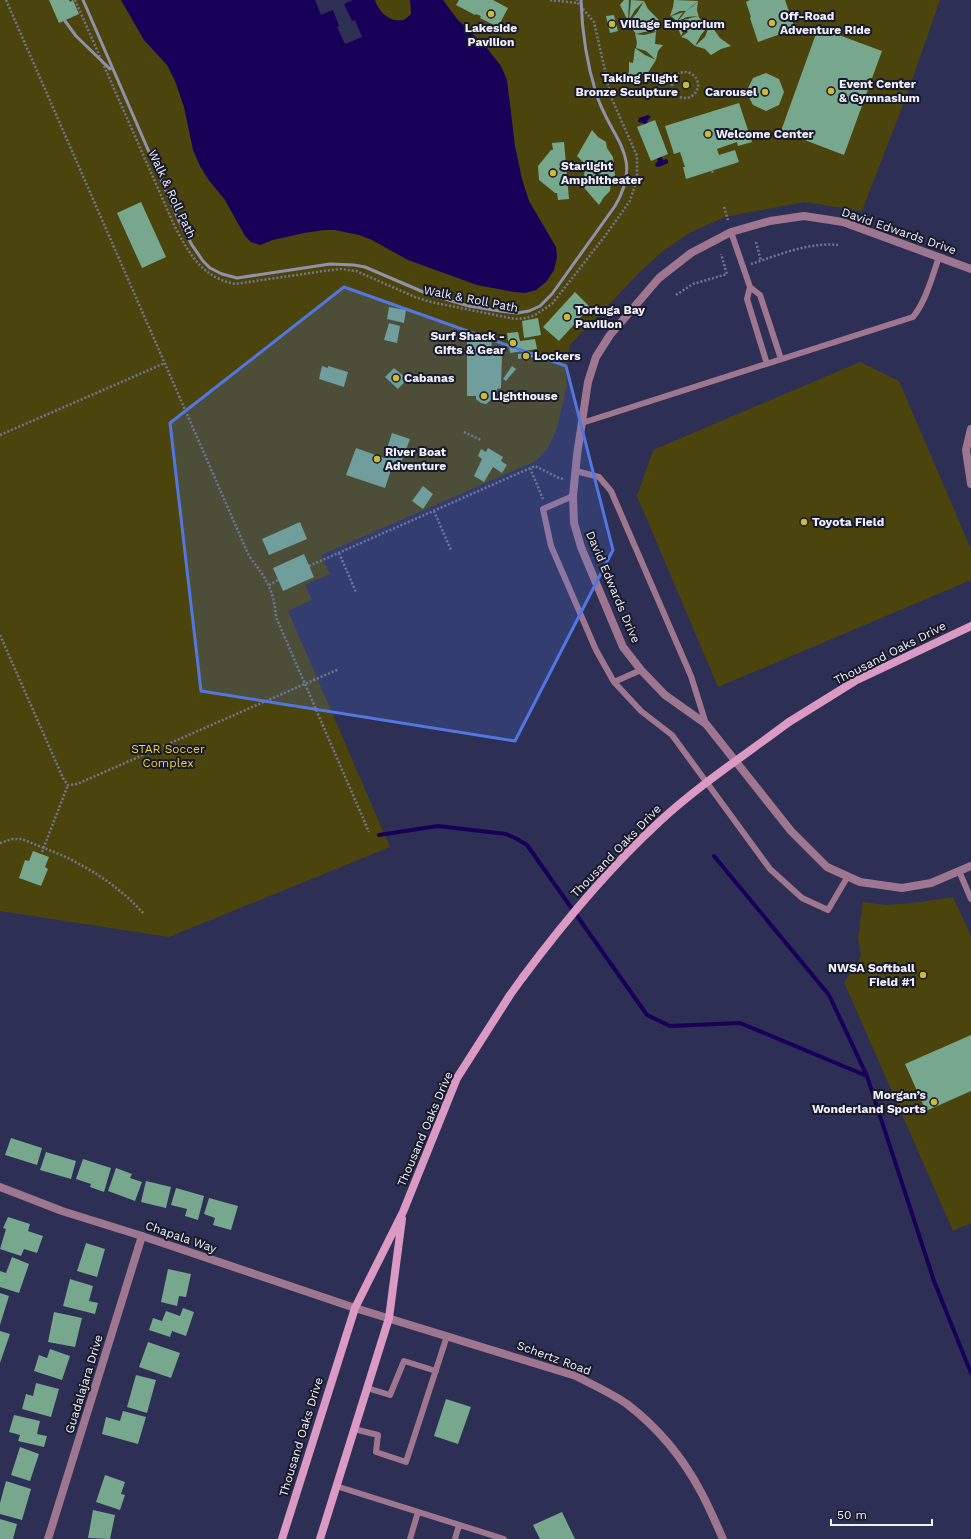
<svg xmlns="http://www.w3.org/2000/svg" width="971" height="1539" font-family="'Work Sans',sans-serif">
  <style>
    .green { fill: #4c440d }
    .water { fill: #180059 }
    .pier { fill: #2d2f54 }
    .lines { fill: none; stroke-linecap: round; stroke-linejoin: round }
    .stream { stroke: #180059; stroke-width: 4 }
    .building { fill: #77a88d }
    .path { stroke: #747691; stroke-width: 2.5; stroke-dasharray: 2 2; stroke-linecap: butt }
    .service { stroke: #9e7690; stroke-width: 6 }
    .minor { stroke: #9e7690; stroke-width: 8 }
    .tertiary { stroke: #9e7690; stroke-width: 8 }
    .secondary { stroke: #da9ac4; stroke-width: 8 }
    .rail { stroke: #9092a9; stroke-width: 3 }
    .secondary-bridge { stroke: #da9ac4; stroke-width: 8 }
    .marked { fill: #5277e1; fill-opacity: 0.2; stroke: #5277e1; stroke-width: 3; stroke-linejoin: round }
    .poi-dot { fill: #cdb938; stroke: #18192a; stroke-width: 1.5 }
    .labels { text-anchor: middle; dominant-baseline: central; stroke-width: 4; stroke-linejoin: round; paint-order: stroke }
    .poi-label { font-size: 12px; font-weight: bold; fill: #f0f1fb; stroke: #18192a; text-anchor: start }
    .street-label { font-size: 12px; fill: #f0f1fb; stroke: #18192a }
    .park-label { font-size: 12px; fill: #edd533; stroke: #18192a }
  </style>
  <rect width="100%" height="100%" fill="#2d2f54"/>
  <path class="green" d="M0 0H940L906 97 862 211 804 202 725 217 691 232 663 251 641 271 570 345 566 370 567 385 557 428 548 448 536 461 321 555 330 574 305 585 312 600 288 611 390 847 169 937 0 911Z
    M860 362 899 381 971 549V580L718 687 637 496 653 450Z
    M953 897 971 936V1223L953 1231 844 982 856 967 861 955 858 939 863 902 886 905 913 903Z"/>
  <path class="water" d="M121 0H375C378 11 390 23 403 20 406 19 408 16 411 14L410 0H443L457 19 486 47 501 66 507 80 515 146 522 179 529 201 556 247 557 257 554 270 546 282 536 290 525 293 514 292 477 285 408 260 372 240 359 235 335 230H324L304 233 273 240 260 245 251 242 245 236 225 200 208 179 200 166 193 150 184 107 175 81 167 65 144 40Z
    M648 115 651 117 647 121 663 160 667 159 668 161V163L659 167 655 166 656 163 658 161 643 123 638 122 639 118Z"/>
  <path class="pier" d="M315 0H353L344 4 352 21 355 20 362 37 345 44 337 27 339 26 333 10 321 15Z"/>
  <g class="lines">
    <path class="stream" d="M379 835 438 826 506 834 517 839 527 845 647 1015 670 1026 740 1023 867 1076
      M714 856 829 995 867 1076 934 1281 971 1373"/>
  </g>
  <path class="building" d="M49 0H69L70 2 73 0 79 14 59 23Z
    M459 0H493L508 8 498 27 480 18 481 16 476 14 475 15 456 5Z
    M624 0H629L628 21 620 5Z
    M631 0 644 1 635 10 629 20Z
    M674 0 698 1 686 11 693 6 698 1 697 10 699 18 705 23 710 24 701 35 695 46 687 39 681 37 688 32 685 28 681 36 676 22 698 16 687 17 678 21 686 11H680L670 16 673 7Z
    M750 0H785L795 29 758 42 750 18 751 17 746 2Z
    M644 1 648 9 659 20 643 24 647 28 654 32H644L636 34 628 23 643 24 637 22 628 23 637 13Z
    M683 12 677 21 671 16 675 15Z
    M614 15 618 31 610 33 606 16Z
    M659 20 656 32 651 27 644 24Z
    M710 24 720 38 731 46 721 49 711 55 705 49 695 46 705 37Z
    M817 31 827 35 828 31 882 51 844 155 781 131Z
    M656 32 655 44 663 45 658 51 656 60 647 74H641L626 79 629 72V62L633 63 635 48 645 55 656 60 646 51 636 48 637 42 635 34 644 35Z
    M766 73 779 79 784 92 779 105 766 111 753 105 746 92 753 78Z
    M739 103 752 142 738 146 737 142 717 149 719 155 735 150 739 162 686 179 683 167H685L680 152 674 154 665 126Z
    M655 120 668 154 651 161 637 127Z
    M592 130 598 137 606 142 607 148 613 157 615 175 611 181 610 191 604 197 599 205 580 183 584 176 585 168 583 162 577 156Z
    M564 142 569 199 558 200 557 193H555L539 180 538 166 551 150H553L552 143Z
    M141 202 166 257 142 268 117 213Z
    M575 292 590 307 559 341 543 327Z
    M389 307 406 310 404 323 387 319Z
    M538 318 541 335 524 338 522 321Z
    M389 323 400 326 397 343 384 340Z
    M518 332 520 341 535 339 537 349 510 353 507 333Z
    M467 335H492L491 354H502L501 388 497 389V396L491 397 492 399 486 404 481 403 476 399V396H467Z
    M533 352 534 357 518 359V354Z
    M322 366 328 368V366L348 372 344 387 319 379Z
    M512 366 516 369 506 381 503 379Z
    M394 368 407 379 398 389 385 377Z
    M392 433 410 439 401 463 394 461 385 488 346 475 356 448 384 458Z
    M488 448 503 457 501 461 507 465 502 473 493 467 484 482 474 476 482 459 478 456 481 449 486 452Z
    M423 486 433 494 423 509 412 501Z
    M300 522 307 539 269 555 262 539Z
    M304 554 314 577 283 591 273 568Z
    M33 851 49 857 45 867 48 869 41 886 19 878 25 860 29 861Z
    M971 1035V1091L926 1111 905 1064Z
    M11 1138 42 1148 37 1165 5 1155Z
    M46 1152 76 1161 71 1179 40 1170Z
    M83 1159 111 1168 104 1192 90 1187 91 1184 76 1179Z
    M116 1168 132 1174 130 1178 142 1182 135 1201 108 1191Z
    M146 1181 171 1187 166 1208 141 1202Z
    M176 1188 204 1196 198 1220 185 1216 187 1209 171 1205Z
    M209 1198 238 1206 231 1230 213 1225 215 1218 204 1214Z
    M8 1217 30 1224 28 1231 43 1236 37 1253 24 1249 21 1256 0 1249 6 1229 3 1228Z
    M86 1243 105 1249 97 1277 77 1271Z
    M12 1257 29 1264 19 1293 0 1287V1271L6 1273Z
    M168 1269 191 1274 186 1297 179 1296 177 1306 161 1302Z
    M70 1279 93 1286 89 1301 98 1303 95 1314 63 1306Z
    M0 1293 9 1296 0 1325Z
    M183 1308 194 1312 186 1336 172 1331 170 1337 149 1330 153 1318 162 1321 166 1311 180 1316Z
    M54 1312 82 1318 75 1347 48 1342Z
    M0 1331 10 1334 0 1363Z
    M148 1342 180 1353 171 1378 139 1367Z
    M50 1349 70 1356 62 1380 34 1371 39 1355 47 1358Z
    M136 1375 156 1380 147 1413 127 1407Z
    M36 1383 59 1389 51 1417 22 1409 26 1394 33 1396Z
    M446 1399 471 1407 458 1444 434 1436Z
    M123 1411 146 1417 138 1444 102 1434 106 1417 120 1421Z
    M14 1415 40 1421 37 1434 47 1436 44 1447 18 1441 20 1435 9 1432Z
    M20 1447 39 1454 30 1481 11 1475Z
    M105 1475 125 1482 121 1494 125 1495 120 1510 96 1502Z
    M6 1481 31 1489 22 1520 0 1514V1503Z
    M93 1510 115 1515 110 1539 88 1538Z
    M562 1512 575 1539H540L533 1525Z
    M0 1519 17 1524 13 1539H0Z"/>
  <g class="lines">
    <path class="path" d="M6 0 249 556C265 577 274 589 276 617L369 832
      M75 0 175 227C190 255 202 277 235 284L324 271 341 269 356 271 415 297 431 302 515 319 526 318 535 315 552 304 605 236 630 201 637 179V156L611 97 594 22 578 3 577 0
      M550 0 578 3
      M672 85a13 13 0 1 1 26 0a13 13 0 1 1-26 0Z
      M712 171 713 173
      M724 207 728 220
      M756 242 761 261
      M751 264C779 255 808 242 838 245
      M676 295 693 284 727 274 721 254
      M464 432 481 440
      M0 435 165 363
      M530 468 543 499
      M434 511 451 550
      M339 553 356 592
      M309 566 535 466 559 478 564 479
      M269 585 278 580
      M0 635 63 778 68 785 77 784 339 669
      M0 843 12 839H22C42 848 63 854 81 865 105 878 126 894 144 914
      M42 852 68 785"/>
    <path class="service" d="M731 232 750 287 760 295 781 359
      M750 287 747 299 767 364
      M582 423 913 317C926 301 932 277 939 257
      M576 471 599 477 611 491 691 676 706 724
      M573 496 543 509 551 546 596 650 614 682 641 711 672 735 770 869 802 898 828 910 848 876
      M614 682 641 670
      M959 871 971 899
      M367 1388 390 1395 404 1361 436 1371
      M354 1429 378 1435 376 1452 406 1462 447 1336
      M336 1486 504 1539
      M410 1539 418 1512
      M455 1539 459 1525"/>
    <path class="minor" d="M48 1539 142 1236"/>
    <path class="tertiary" d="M971 269 843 222 804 216 770 221 731 232 691 253 659 278 610 335 596 357 588 382 577 455 573 496 574 523 581 547 623 647 641 670 665 695 706 724 791 831 827 867 860 882 902 888 931 883 971 866
      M971 429 966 450 971 484
      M0 1187 62 1211 142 1236 355 1308 576 1376C593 1385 611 1393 627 1404 657 1427 683 1458 701 1492 709 1507 716 1523 723 1539"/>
    <path class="secondary" d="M789 722 855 681 971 626
      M282 1539 355 1308 403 1212 457 1078 510 995 523 977
      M320 1539 389 1318 402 1219"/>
    <path class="rail" d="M83 0 179 221 192 245 203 261 210 268 222 274 237 278 330 264 354 265 365 267 428 294 469 306 500 311 517 313 529 311 540 306 552 294 615 206C645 155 610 139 596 93 587 64 582 31 581 0
      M65 21 76 36 110 69"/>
    <path class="secondary-bridge" d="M523 977C564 922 608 869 659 822 699 785 745 755 789 722"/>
  </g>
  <path class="marked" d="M344 287 566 366 613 550 515 741 201 691 170 423Z"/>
  <g class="poi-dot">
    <circle cx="491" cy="14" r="4"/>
    <circle cx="772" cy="23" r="4"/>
    <circle cx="612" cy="24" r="4"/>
    <circle cx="686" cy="85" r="4"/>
    <circle cx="831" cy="91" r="4"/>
    <circle cx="765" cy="92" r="4"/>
    <circle cx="708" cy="134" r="4"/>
    <circle cx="553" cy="173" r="4"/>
    <circle cx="567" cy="317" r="4"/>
    <circle cx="513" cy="343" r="4"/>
    <circle cx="526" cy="356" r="4"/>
    <circle cx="396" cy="378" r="4"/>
    <circle cx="484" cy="396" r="4"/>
    <circle cx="377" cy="459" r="4"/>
    <circle cx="804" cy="522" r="4"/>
    <circle cx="923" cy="975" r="4"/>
    <circle cx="934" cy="1102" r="4"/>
  </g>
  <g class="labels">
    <g class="poi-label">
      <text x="780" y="16">Off-Road<tspan x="780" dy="14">Adventure Ride</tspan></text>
      <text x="620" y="24">Village Emporium</text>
      <text x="491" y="28" text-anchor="middle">Lakeside<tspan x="491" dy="14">Pavilion</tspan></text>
      <text x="678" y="78" text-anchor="end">Taking Flight<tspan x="678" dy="14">Bronze Sculpture</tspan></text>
      <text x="839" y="84">Event Center<tspan x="839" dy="14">&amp; Gymnasium</tspan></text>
      <text x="757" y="92" text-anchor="end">Carousel</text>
      <text x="716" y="134">Welcome Center</text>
      <text x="561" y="166">Starlight<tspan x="561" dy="14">Amphitheater</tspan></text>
      <text x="575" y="310">Tortuga Bay<tspan x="575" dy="14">Pavilion</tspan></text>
      <text x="505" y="336" text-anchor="end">Surf Shack -<tspan x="505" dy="14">Gifts &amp; Gear</tspan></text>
      <text x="534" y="356">Lockers</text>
      <text x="404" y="378">Cabanas</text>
      <text x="492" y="396">Lighthouse</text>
      <text x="385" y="452">River Boat<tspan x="385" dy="14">Adventure</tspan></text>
      <text x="812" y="522">Toyota Field</text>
      <text x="915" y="968" text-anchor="end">NWSA Softball<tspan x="915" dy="14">Field #1</tspan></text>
      <text x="926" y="1095" text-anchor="end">Morgan’s<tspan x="926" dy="14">Wonderland Sports</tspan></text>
    </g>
    <g class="street-label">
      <text transform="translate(172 194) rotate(65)">Walk &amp; Roll Path</text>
      <text transform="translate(899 231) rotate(19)">David Edwards Drive</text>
      <text transform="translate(471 299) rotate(11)">Walk &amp; Roll Path</text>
      <text transform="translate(613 587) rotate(67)">David Edwards Drive</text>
      <text transform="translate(890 653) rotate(-27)">Thousand Oaks Drive</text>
      <text transform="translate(616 851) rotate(-46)">Thousand Oaks Drive</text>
      <text transform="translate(425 1129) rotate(-67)">Thousand Oaks Drive</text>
      <text transform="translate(181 1237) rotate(19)">Chapala Way</text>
      <text transform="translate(554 1358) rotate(20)">Schertz Road</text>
      <text transform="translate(84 1384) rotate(-73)">Guadalajara Drive</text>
      <text transform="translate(301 1437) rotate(-73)">Thousand Oaks Drive</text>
    </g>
    <g class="park-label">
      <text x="168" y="749">STAR Soccer<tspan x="168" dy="14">Complex</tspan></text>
    </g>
  </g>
  <path d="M831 1519v6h101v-6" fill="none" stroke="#f0f1fb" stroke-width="2"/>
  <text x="837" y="1519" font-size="12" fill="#f0f1fb" stroke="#18192a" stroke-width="3" paint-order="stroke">50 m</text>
</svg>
